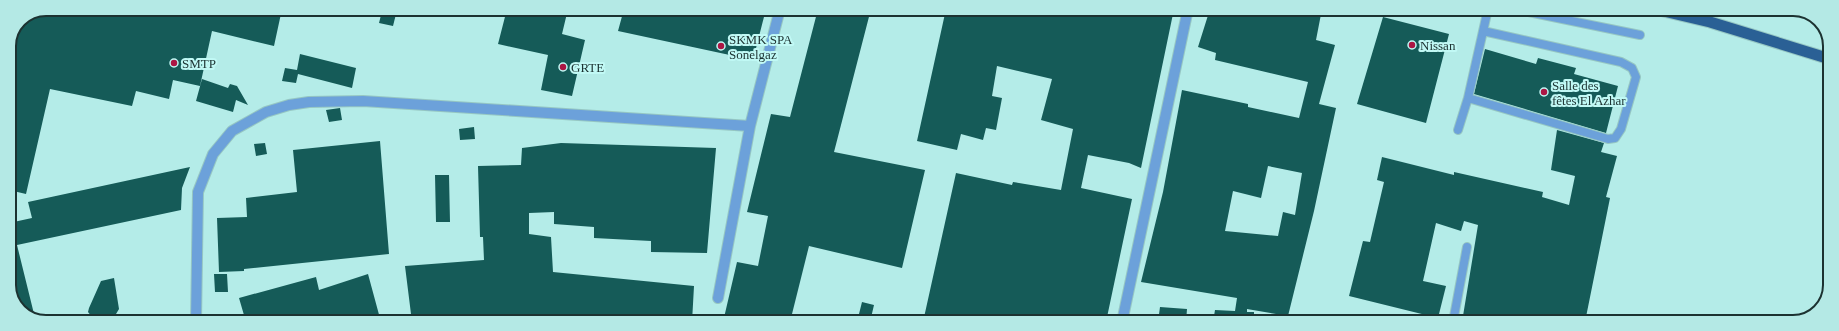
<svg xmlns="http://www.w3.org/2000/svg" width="1839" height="331" font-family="'Times New Roman',serif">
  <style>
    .building { fill: #155b58; fill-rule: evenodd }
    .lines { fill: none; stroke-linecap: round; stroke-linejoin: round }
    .service-casing { stroke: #96c7c3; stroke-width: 10 }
    .minor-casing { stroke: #96c7c3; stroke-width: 12 }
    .trunk-casing { stroke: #96c7c3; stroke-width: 13 }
    .service { stroke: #6ca1da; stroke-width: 8 }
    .minor { stroke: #6ca1da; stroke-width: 10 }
    .trunk { stroke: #2a6095; stroke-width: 11 }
    .poi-dot { fill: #ab1644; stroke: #c1f9f5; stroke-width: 1.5 }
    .labels { text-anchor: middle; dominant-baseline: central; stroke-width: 4; stroke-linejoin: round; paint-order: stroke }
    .poi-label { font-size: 13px; fill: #1c3231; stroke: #c1f9f5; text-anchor: start }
    .rim { fill: none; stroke: #1c3231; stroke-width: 2 }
  </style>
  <rect width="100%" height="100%" fill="#b4ece8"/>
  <path class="building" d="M46 9H282L274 46 212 31 200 86 173 80 169 99 136 91 132 106 50 89 26 194 9 190V46L20 20Z
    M507 9H568L562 34 585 40 572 96 541 90 548 55 498 44Z
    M624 9H766L753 60 618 31Z
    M818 9H871L834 152 925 170 902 268 809 246 790 322H723L737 262 758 266 768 216 747 212 771 114 790 117Z
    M946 9H1105L1116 12 1117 9H1174L1141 168 1129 163 1088 155 1081 188 1132 199 1106 322H923L956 173 1012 185 1013 182 1061 190 1073 129 1041 120 1052 79 997 66 992 96 1002 98 996 130 986 128 983 140 961 134 957 150 917 141Z
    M1210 9H1322L1316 40 1335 45 1319 104 1336 108 1314 211 1288 316 1247 309V312H1254V322H1213L1215 310 1235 311 1237 298 1141 282 1163 192 1182 90 1248 104V107L1299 118 1308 82 1215 60 1216 53 1198 47ZM1268 166 1302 173 1295 215 1283 212 1278 236 1225 231 1233 191 1261 198Z
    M382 11 396 14 393 26 379 23Z
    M1383 17 1449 34 1426 123 1357 104Z
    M1485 49 1536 64 1538 58 1576 68 1574 74 1618 86 1606 133 1474 94Z
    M300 54 356 68 352 88 298 74 296 83 282 81 285 68 297 70Z
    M202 79 228 88 230 84 237 86 248 105 236 100 233 112 196 101Z
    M340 108 342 120 329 122 326 110Z
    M474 127 475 139 460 140 459 129Z
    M1557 130 1604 143 1601 152 1617 156 1606 197 1610 198 1585 322H1462L1478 225 1464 221 1461 231 1436 223 1423 281 1446 286 1438 318 1349 296 1363 241 1370 242 1384 182 1377 180 1382 157 1454 175V172L1543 192 1542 197 1569 205 1575 176 1551 170Z
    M380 141 389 254 244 269V271L219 272 217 218 247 217 246 198 297 192 293 150Z
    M265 143 267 154 256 156 254 144Z
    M561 143 716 148 707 253 651 252V241L594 238V227L554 224V212L529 213V234L551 237 553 272 694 286 692 322H412L405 266 484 260 483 237H480L478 166 521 165 522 148Z
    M190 167 182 188 181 210 17 245 35 318 20 311 9 290V223L32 218 28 202Z
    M435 175H449L450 222H436Z
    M214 274H227L228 292H215Z
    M368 274 381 322H246L239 298 316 277 319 290Z
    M114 278 119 309 116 314 110 317H92L88 312 89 308 101 281Z
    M862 302 874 305 870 322H857Z
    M1160 307 1187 309 1186 322H1158Z"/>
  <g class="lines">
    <g class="service-casing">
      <path id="service" d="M1513 9 1640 35
        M1468 98 1608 139 1615 138 1621 129 1636 77 1632 68 1621 62 1483 31
        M1458 130 1468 98 1488 9
        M1453 322 1467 247"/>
    </g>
    <g class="minor-casing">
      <path id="minor" d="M718 298 750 126 780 9
        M196 322 198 192 213 154 232 131 266 112 289 105 309 102 363 101 750 126
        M1122 322 1188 9"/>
    </g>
    <g class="trunk-casing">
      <path id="trunk" d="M1655 9 1710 22 1830 59
        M1789 9 1806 13"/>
    </g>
    <use href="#service" class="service"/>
    <use href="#minor" class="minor"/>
    <use href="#trunk" class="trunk"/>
  </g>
  <g class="poi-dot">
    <circle cx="1412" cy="45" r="4"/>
    <circle cx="721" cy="46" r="4"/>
    <circle cx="174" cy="63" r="4"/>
    <circle cx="563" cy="67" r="4"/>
    <circle cx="1544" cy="92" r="4"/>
  </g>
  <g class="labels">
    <g class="poi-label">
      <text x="729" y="39">SKMK SPA<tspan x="729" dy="15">Sonelgaz</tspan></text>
      <text x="1420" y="45">Nissan</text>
      <text x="182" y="63">SMTP</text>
      <text x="571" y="67">GRTE</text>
      <text x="1552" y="85">Salle des<tspan x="1552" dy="15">fêtes El Azhar</tspan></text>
    </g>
  </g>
  <path d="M0 0H1839V331H0ZM46 16H1793A30 30 0 0 1 1823 46V285A30 30 0 0 1 1793 315H46A30 30 0 0 1 16 285V46A30 30 0 0 1 46 16Z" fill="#b4e9e5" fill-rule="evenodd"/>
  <path class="rim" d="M46 16H1793A30 30 0 0 1 1823 46V285A30 30 0 0 1 1793 315H46A30 30 0 0 1 16 285V46A30 30 0 0 1 46 16Z"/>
</svg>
